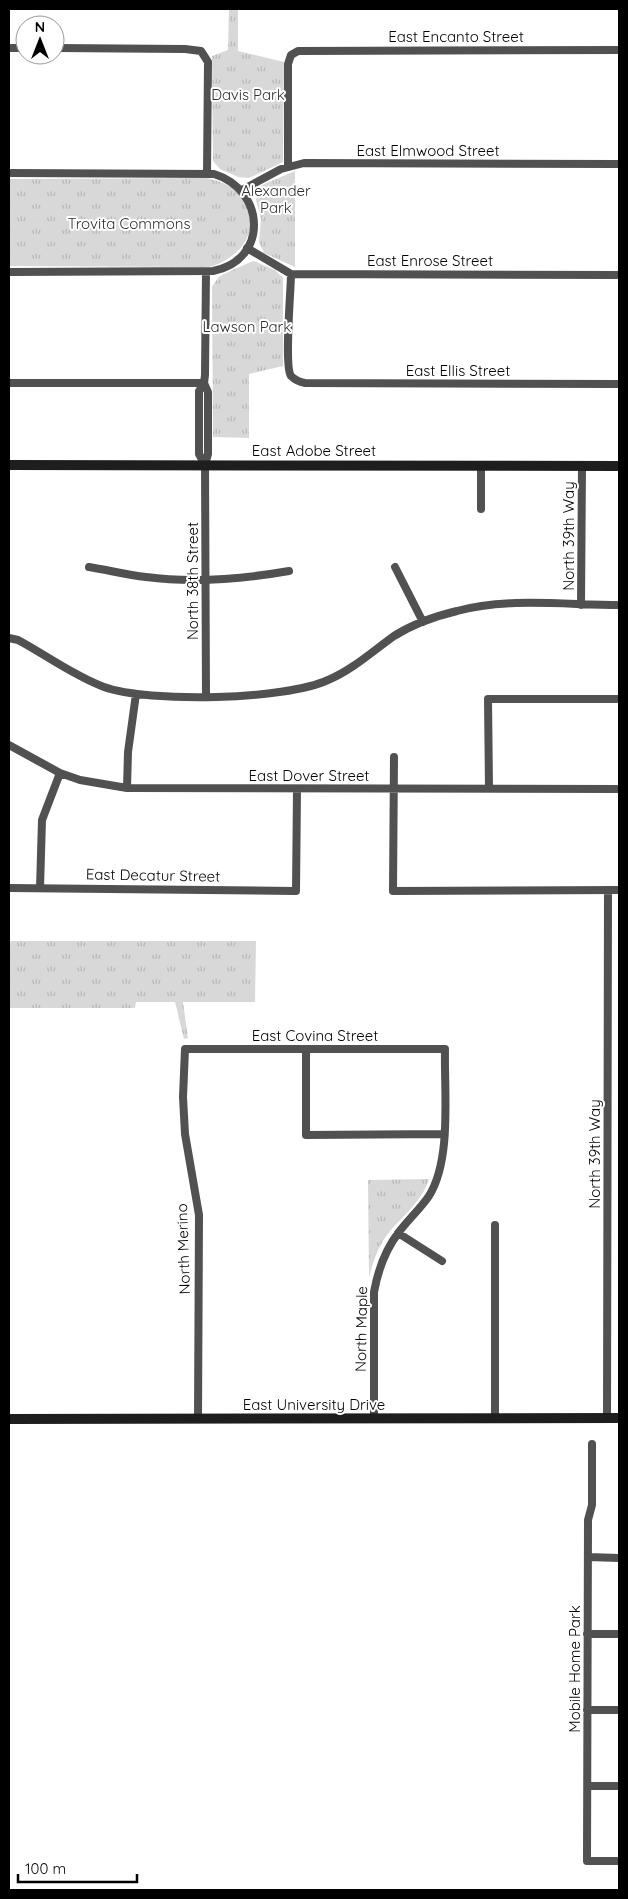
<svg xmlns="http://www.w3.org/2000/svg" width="628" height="1899" font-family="Quicksand,sans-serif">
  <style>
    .park { fill: url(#park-tufts) }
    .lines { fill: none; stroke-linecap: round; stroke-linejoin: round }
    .street { stroke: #515151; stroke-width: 8 }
    .secondary { stroke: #1e1e1e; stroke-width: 10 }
    .labels { text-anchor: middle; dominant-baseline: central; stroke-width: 4; stroke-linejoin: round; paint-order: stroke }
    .street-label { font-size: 15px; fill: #000; stroke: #fff }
    .park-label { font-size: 15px; fill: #2f2f2f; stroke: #fff }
  </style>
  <defs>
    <pattern id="park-tufts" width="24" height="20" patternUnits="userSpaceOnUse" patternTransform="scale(1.25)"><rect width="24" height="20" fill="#d8d8d8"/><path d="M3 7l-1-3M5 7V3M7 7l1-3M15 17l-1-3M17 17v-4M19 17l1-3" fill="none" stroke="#b8b8b8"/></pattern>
  </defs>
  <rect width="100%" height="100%" fill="#fff"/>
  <path class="park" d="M229 9H238V51L284 62 283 162 249 178 238 177 220 169 213 161 212 56 228 50Z
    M295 171V267L264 253 259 242 261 219 256 200 259 188 262 185Z
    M207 178C217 181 228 183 236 191 266 221 246 257 209 267L9 266V179Z
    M254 261 275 270 283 278V366L249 374V438L213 437 212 287C214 284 217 279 219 277 223 274 250 262 254 261Z
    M9 941H256L255 1002H183L188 1038 184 1039 175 1002H136L135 1008H9Z
    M429 1179C422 1202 401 1217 387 1235 378 1247 373 1262 369 1277L368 1180Z"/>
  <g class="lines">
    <path class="street" d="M9 48H25
      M55 48 185 49 201 51 208 62 207 173
      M288 166V64L291 55 298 51 619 50
      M9 173 214 174C266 190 269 260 213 271L9 272
      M242 190 281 169 304 163 619 164
      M247 248 291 274 619 275
      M291 274C291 290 284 366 291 376 295 380 299 382 305 383L619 384
      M9 383H204
      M204 383 208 392V454L205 465 206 696
      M205 465 199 454V391L204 383 205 375 206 272
      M481 466V509
      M89 567C108 570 127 575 146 577 193 583 243 579 289 571
      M395 567 423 622
      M581 605 582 466
      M9 638 18 640C46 655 74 676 104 687 149 703 285 700 328 680 352 670 373 651 394 636 413 624 436 616 457 611 507 597 567 605 619 605
      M9 745 60 773 80 780 127 788 619 789
      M394 757 393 891 619 890
      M127 788 128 752 136 694
      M489 788 488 699H619
      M9 888 296 891 297 790
      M40 888 42 820 60 773
      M306 1049V1135L444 1134
      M398 1233 442 1261
      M495 1418V1225
      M607 1418 608 890
      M198 1419 199 1215 185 1134 183 1097 185 1049H445C444 1092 452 1159 429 1196 420 1209 408 1220 399 1232 385 1250 378 1270 374 1292V1419
      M592 1444V1505L588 1520 587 1861H619
      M588 1557 619 1558
      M587 1634H619
      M587 1710H619
      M588 1786H619"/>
    <path class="secondary" d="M9 465 619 466
      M9 1419 619 1418"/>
  </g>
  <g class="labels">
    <g class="street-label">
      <text x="456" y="36">East Encanto Street</text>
      <text x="428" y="150">East Elmwood Street</text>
      <text x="430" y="260">East Enrose Street</text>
      <text x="458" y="370">East Ellis Street</text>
      <text x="314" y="450">East Adobe Street</text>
      <text transform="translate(568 536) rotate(-90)">North 39th Way</text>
      <text transform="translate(192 581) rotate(-90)">North 38th Street</text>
      <text x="309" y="775">East Dover Street</text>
      <text transform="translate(153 875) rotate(1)">East Decatur Street</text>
      <text x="315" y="1035">East Covina Street</text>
      <text transform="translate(594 1154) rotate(-90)">North 39th Way</text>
      <text transform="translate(183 1249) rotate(-92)">North Merino</text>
      <text transform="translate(361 1329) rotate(-89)">North Maple</text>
      <text x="314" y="1404">East University Drive</text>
      <text transform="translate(574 1669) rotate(-90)">Mobile Home Park</text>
    </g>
    <g class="park-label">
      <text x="248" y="94">Davis Park</text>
      <text x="276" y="190">Alexander<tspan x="276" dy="17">Park</tspan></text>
      <text x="129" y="223">Trovita Commons</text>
      <text x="247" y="326">Lawson Park</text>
    </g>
  </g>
  <rect width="628" height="1899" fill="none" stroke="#000000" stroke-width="20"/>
  <g transform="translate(40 40)"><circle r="24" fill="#ffffff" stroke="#999999"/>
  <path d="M0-4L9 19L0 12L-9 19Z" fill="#000000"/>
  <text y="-8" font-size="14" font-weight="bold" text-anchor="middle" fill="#000000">N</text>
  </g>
  <path d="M18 1874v8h119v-8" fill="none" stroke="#000000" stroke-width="2.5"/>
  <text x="25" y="1874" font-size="15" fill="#000000" stroke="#ffffff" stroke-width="4" paint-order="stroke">100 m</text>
</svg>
